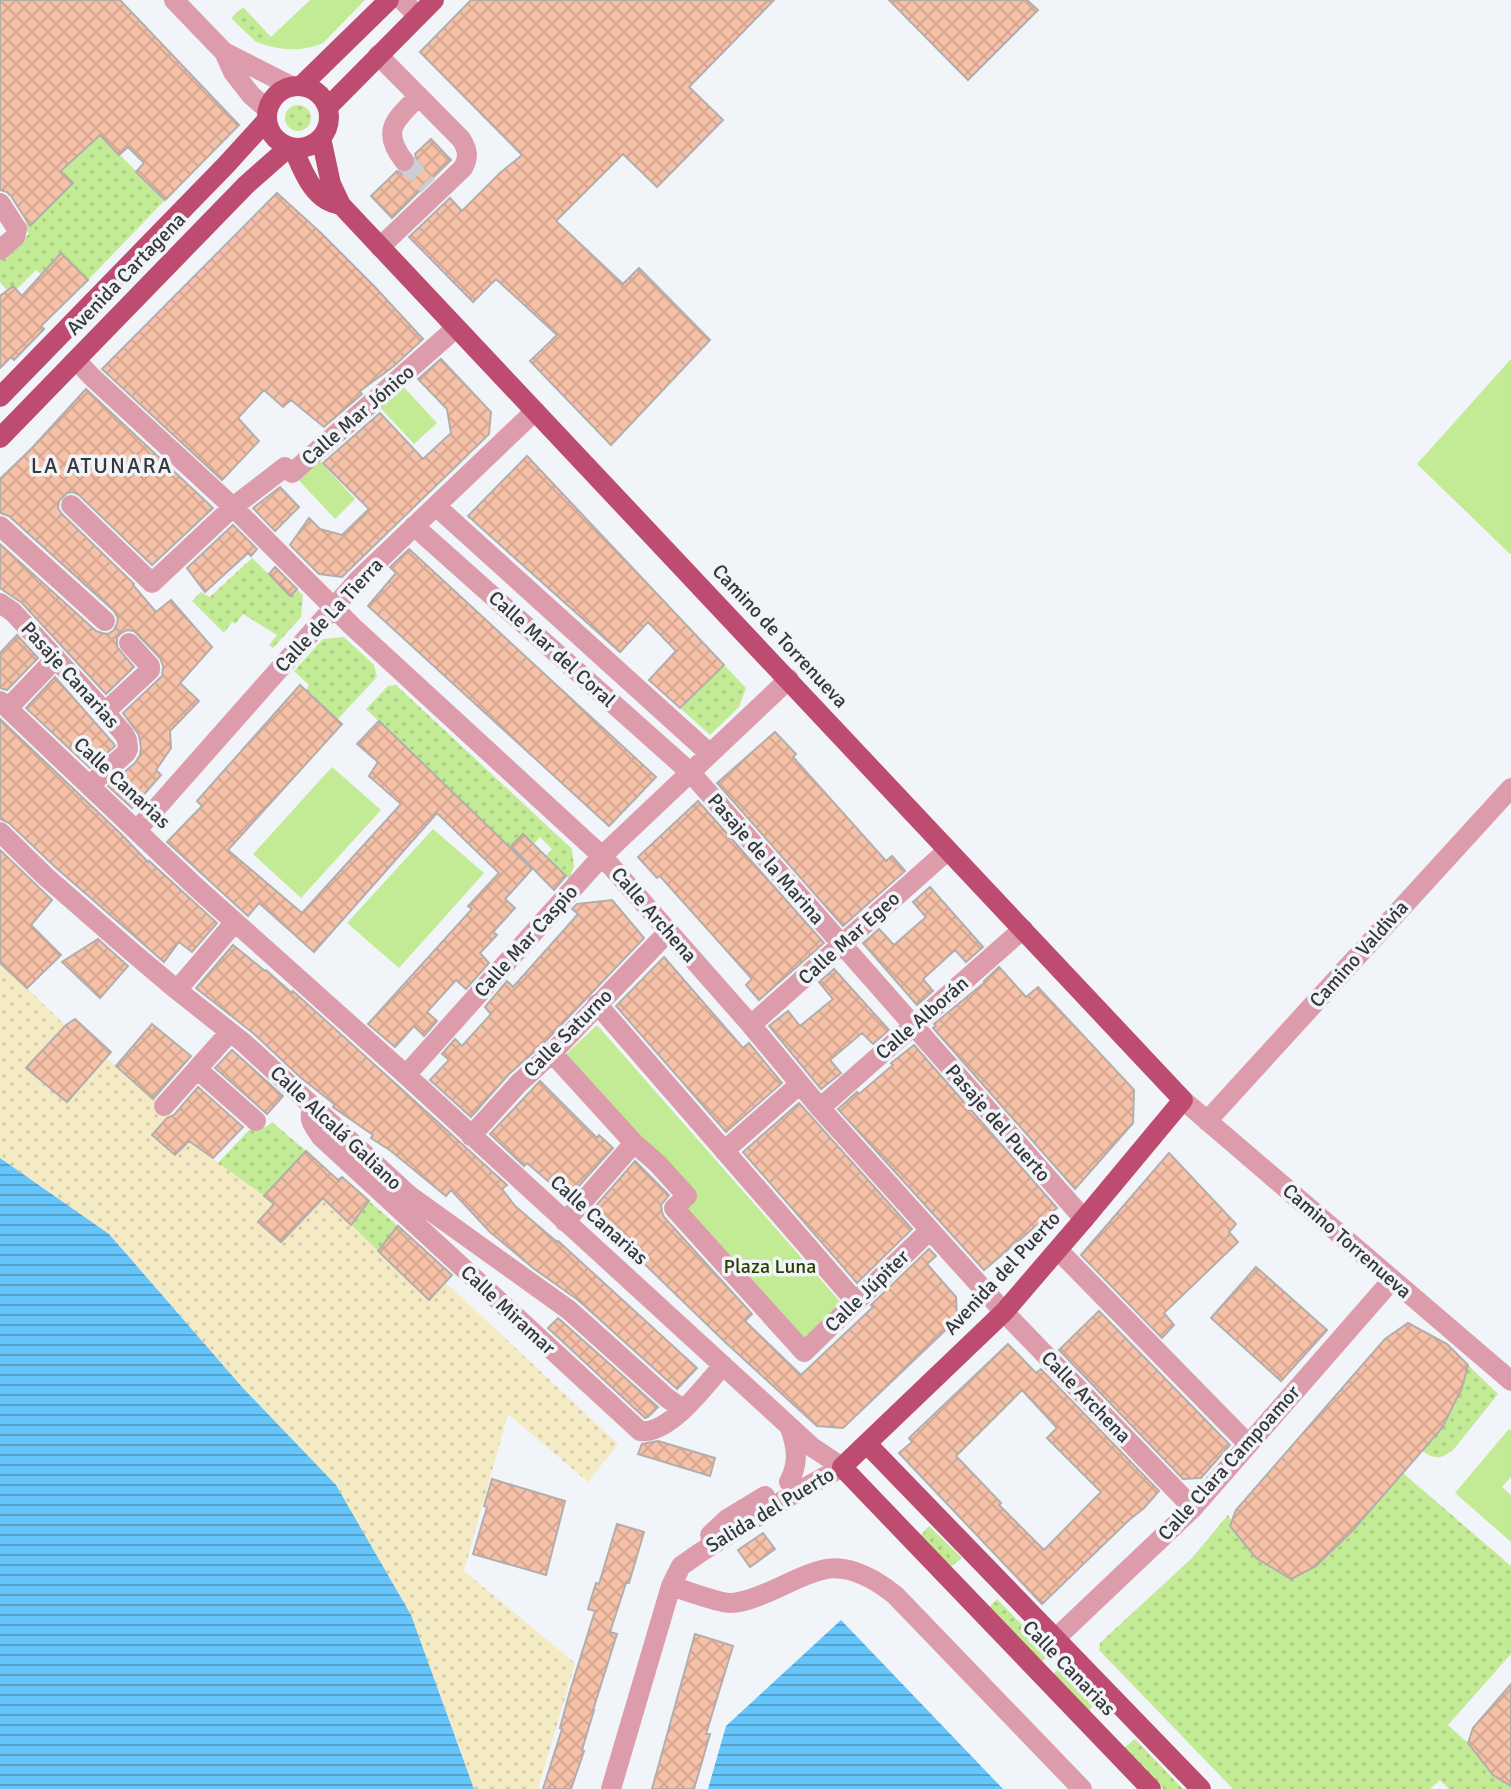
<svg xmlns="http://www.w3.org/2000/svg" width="1511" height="1789" font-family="Signika,sans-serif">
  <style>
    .grass { fill: url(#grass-dots) }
    .sand { fill: url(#sand-dots) }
    .green { fill: #c3eb95 }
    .water { fill: url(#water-rules) }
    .building { fill: url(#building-cross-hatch); stroke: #b3adab; stroke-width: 2; fill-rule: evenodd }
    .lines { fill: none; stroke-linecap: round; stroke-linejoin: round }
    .minor-tunnel { stroke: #ccced3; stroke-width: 20; stroke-dasharray: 20 10; stroke-linecap: butt }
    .minor { stroke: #dd9cac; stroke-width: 20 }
    .major { stroke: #be4b70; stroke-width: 20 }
    .labels { text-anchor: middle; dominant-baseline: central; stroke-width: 7; stroke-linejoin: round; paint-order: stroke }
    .street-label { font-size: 20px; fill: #37383a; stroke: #f1f4f9 }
    .park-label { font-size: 20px; fill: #294001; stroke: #f1f4f9 }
    .neighbourhood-label { font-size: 22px; letter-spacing: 2px; fill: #37383a; stroke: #f1f4f9 }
  </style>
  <defs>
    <pattern id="grass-dots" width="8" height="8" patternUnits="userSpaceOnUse" patternTransform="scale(2)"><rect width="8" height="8" fill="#c3eb95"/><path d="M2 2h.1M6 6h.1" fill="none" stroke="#a8ca81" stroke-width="1.8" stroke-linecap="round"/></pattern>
    <pattern id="sand-dots" width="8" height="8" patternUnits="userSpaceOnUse" patternTransform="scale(2)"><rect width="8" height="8" fill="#f4ebc5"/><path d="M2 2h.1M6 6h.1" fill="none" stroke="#d2caaa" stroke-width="1.8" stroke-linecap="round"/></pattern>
    <pattern id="water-rules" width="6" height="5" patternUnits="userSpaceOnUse" patternTransform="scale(2)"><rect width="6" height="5" fill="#65c5fb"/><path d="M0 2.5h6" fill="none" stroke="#54a1cc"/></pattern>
    <pattern id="building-cross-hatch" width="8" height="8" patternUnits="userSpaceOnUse" patternTransform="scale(2)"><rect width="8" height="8" fill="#f7c1a8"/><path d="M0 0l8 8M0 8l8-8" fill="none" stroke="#d4a791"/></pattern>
  </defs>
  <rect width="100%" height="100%" fill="#f1f4f9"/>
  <path class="grass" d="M243 7 271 37 265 41 256 42 231 18Z
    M285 118a13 13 0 1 1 26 0a13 13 0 1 1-26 0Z
    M100 135 165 200 88 280 42 275 36 270 17 289 13 286 7 290 0 282V258L29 234 23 225 29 220 41 215 73 183 62 172Z
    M252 558 290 595 296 589 303 595 301 617 273 648 269 645 277 635 243 614 235 624 232 622 224 633 192 601 201 592 210 597Z
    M344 637 374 665 377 677 337 720 306 690 309 685 294 671 323 639Z
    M724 665 746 688 739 707 710 735 680 708Z
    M396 685 572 849 574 867 569 879 546 856 552 849 540 837 521 858 366 709 388 686Z
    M272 1122 306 1151 264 1196 218 1163 249 1130C257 1129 266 1129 272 1122Z
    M369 1201 398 1226 378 1251 351 1225Z
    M1468 1365 1498 1394 1454 1449C1442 1459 1435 1460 1422 1451 1446 1423 1459 1401 1468 1365Z
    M1403 1473 1511 1566V1654L1448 1725 1468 1743 1493 1775 1511 1786V1789H1449L1440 1780 1430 1789H1233L1099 1650 1100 1643 1192 1558 1228 1515 1256 1558 1292 1579 1316 1566 1353 1530Z
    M929 1526 962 1558 951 1567 921 1535Z
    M997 1599 1051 1654 1041 1662 989 1607Z
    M1063 1665 1097 1700 1089 1711 1053 1674Z
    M1135 1739 1183 1789H1163L1124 1748Z"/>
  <path class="sand" d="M0 935 7 969 65 1025 27 1069 67 1102 106 1057 171 1115 152 1135 175 1155 189 1141 274 1204 281 1242 323 1198 429 1300 445 1282 618 1444 588 1482 508 1414 464 1571 575 1663 538 1789H474L411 1615 336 1485 242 1387 109 1234 0 1158Z"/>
  <path class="green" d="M310 0H365L323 43C300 53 279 50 256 42L265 41 271 37Z
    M1511 359V553L1510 554 1417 464Z
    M398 381 437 423 414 444 374 401Z
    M313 454 355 499 335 519 292 473Z
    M332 767 381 810 301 898 253 854Z
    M433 829 484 873 399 968 347 923Z
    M597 1025 844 1306 801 1345 682 1209 695 1198 564 1056Z
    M1509 1429 1511 1430V1477L1502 1487 1511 1495V1542L1455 1493Z"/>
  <path class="water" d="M0 1158 109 1234 242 1387 336 1485 411 1615 474 1789H0Z
    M841 1620 1003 1789H708L726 1726Z"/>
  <path class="building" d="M0 0H120L239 125 165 200 136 172 144 163 128 147 119 155 100 135 61 171 73 183 30 226 11 196 7 192 0 190Z
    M471 0H774L689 87 723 120 657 187 623 154 556 221 623 284 639 268 710 340 611 445 530 361 557 335 496 279 473 302 409 237 450 198 462 211 500 173 522 155 420 52Z
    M889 0H1027L1038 10 968 80Z
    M431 139 451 160 392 218 371 196 397 171 404 174 412 171 417 161 415 154Z
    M277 193 321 233 374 286 423 339 394 366 360 391 362 394 324 427 291 400 283 407 264 390 238 418 259 441 222 480 102 369Z
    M61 253 88 280 41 326 44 329 14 360 11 357 0 368V296L13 286 22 296Z
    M441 359 491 412 489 434 342 577 319 574 290 545 309 518 320 529 342 535 369 509 323 463 380 413 423 459 451 433 447 409 418 379Z
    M86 389 213 508 152 565 79 495 73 492 67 493 59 501 58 508 62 514 134 584 133 585 156 612 171 600 212 647 180 683 199 701 170 731 171 748 156 770 161 775 132 808 108 786 135 763 140 755 141 748 139 735 123 713 162 676 163 666 160 658 134 631 127 630 121 633 117 638V647L134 667 106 694 22 603 0 588V544L96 631 102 633 108 634 114 630 117 624 118 618 114 611 9 516 0 513V479L31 449Z
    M527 456 724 665 680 708 649 680 676 651 648 622 620 652 468 516Z
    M280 487 299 507 275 531 253 508Z
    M233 525 257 549 251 556 248 553 205 592 187 568Z
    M409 549 656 777 609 826 368 606 396 573 390 567Z
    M275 567 297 589 290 596 269 574Z
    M17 635 38 658 7 690 0 688V653Z
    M55 677 114 744 115 746 90 768 26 708Z
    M300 685 342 724 228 850 302 913 401 804 369 776 378 762 357 744 379 721 532 869 505 899 515 908 493 932 497 935 480 953 489 963 466 989 456 980 427 1012 437 1021 424 1036 414 1026 395 1047 368 1024 472 909 468 906 499 873 437 813 314 952 259 903 248 916 167 842 202 806 197 801Z
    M0 719 122 835 148 862 149 861 217 923 192 952 179 942 164 962 54 866 9 823 0 819Z
    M775 732 796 754 793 757 886 861 892 856 905 871 843 926 717 783Z
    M698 801 824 943 759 1000 746 985 752 979 660 876 657 878 638 857Z
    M523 834 566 876 554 890 511 846Z
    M0 850 52 900 31 925 61 955 27 988 0 963Z
    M930 887 983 947 966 962 955 950 923 979 933 991 917 1005 863 943 879 929 894 945 926 917 913 902Z
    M612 900 644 938 543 1044 509 1074 471 1117 430 1080 449 1060 442 1054 455 1039 462 1046 491 1014 485 1007 507 981 513 987 564 930 578 914 572 909 577 904Z
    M98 939 128 966 100 998 62 962Z
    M233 945 265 971 266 970 292 993 293 991 397 1085 507 1185 502 1189 515 1206 557 1242 558 1241 697 1368 677 1389 578 1300 533 1268 490 1232 451 1190 446 1196 391 1151 371 1138 373 1135 333 1107 334 1104 300 1077 253 1033 196 988Z
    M664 957 743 1048 749 1043 782 1083 726 1132 616 1006Z
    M999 967 1026 997 1038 987 1134 1090 1133 1123 1075 1189 933 1028 936 1026 934 1024 985 982 984 981Z
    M834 969 889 1030 873 1044 862 1033 830 1060 841 1073 821 1089 769 1026 788 1011 800 1026 833 999 819 982Z
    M75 1019 111 1052 67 1102 26 1068 66 1025Z
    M152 1024 191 1056 153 1099 116 1066Z
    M914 1045 1057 1208 984 1270 838 1109 857 1092 859 1094 893 1065 891 1063Z
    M232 1050 283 1096 267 1114 215 1068Z
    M540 1081 597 1138 599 1135 613 1148 568 1198 527 1163 524 1166 490 1134Z
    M198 1087 243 1127 213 1158 189 1141 175 1155 152 1135 167 1118 174 1115Z
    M799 1103 912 1229 857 1283 743 1152Z
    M306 1151 338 1180 342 1177 369 1201 351 1225 323 1198 281 1242 258 1222 274 1204 264 1196Z
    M1169 1153 1236 1224 1229 1232 1238 1242 1164 1313 1174 1325 1162 1338 1081 1255Z
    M635 1161 669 1195 661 1205 662 1212 664 1217 752 1314 745 1321 801 1375 873 1307 871 1305 929 1249 936 1256 927 1264 956 1297 957 1319 843 1428 817 1426 725 1342 598 1219 594 1223 587 1216Z
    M398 1226 452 1275 429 1300 378 1251Z
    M1256 1267 1327 1330 1281 1381 1211 1318Z
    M1099 1311 1230 1445 1201 1478 1183 1479 1059 1350Z
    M558 1318 658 1407 648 1417 645 1418 548 1328Z
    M1408 1323 1447 1344 1468 1365 1462 1388 1442 1428 1353 1530 1316 1566 1291 1579 1256 1558 1230 1526 1236 1510 1385 1339Z
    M1008 1344 1036 1373 1041 1369 1159 1491 1144 1508 1129 1520 1042 1604 899 1453 912 1442 909 1438ZM1022 1390 1057 1428 1047 1438 1101 1492 1044 1550 999 1505 1001 1503 956 1456Z
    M658 1441 715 1458 710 1476 638 1454 642 1444Z
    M492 1479 565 1501 546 1575 473 1554 487 1507 484 1506Z
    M617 1524 644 1532 629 1583H626L610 1632 617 1634 593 1710H594L582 1750 584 1751 571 1789H543L562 1729 560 1728 570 1691 595 1611 588 1609 596 1583 599 1584Z
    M763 1533 775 1549 750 1567 738 1550Z
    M695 1634 733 1646 706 1734H710L694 1789H652Z
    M1511 1684V1786L1493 1775 1468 1743 1473 1728Z"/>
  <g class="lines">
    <path class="minor-tunnel" d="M404 161 428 186"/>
    <path class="minor" d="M174 0 224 52 233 72 251 95 267 109
      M402 0 418 16
      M224 52 291 86
      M378 55 461 139C468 150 469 157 463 168L380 247
      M404 161C380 130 396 119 419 96
      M0 203 17 229 15 237 0 250
      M76 360 92 377 233 507 353 627 602 856 751 1025 820 1108 1004 1312 1193 1508
      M71 505 152 583 233 507 285 467 292 473 456 328
      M436 506 710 754
      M0 526 105 621
      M414 526 691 773 1084 1219
      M0 603 13 612 105 712 124 734 127 740 128 749 126 753 90 785
      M0 701 197 888 406 1075 812 1447 842 1467
      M8 708 56 658
      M105 712 150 670V666L129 643
      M137 830 357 581 535 411
      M0 832 45 876 132 952 177 990 244 1043 410 1196 569 1310 667 1398 683 1409
      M177 990 235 922
      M597 1004 856 1302
      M751 1025 947 851
      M552 1053 634 1143 657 1163 687 1196 674 1208 804 1352 930 1230
      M197 1069 256 1121
      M406 1075 602 856 789 679
      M1183 1100 1511 1381
      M164 1106 230 1032
      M314 1107C306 1119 314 1126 321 1137L640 1431C669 1435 705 1386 723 1365
      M820 1108 1023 929
      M1207 1121 1511 788
      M471 1136 519 1083 552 1053 668 932
      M724 1151 800 1084
      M565 1222 634 1143
      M1058 1250 1248 1444
      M789 1482C799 1463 797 1448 790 1428
      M710 1535 727 1519 765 1496
      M671 1586C684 1590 718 1603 730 1603 744 1603 759 1596 771 1591 788 1584 804 1574 822 1570 848 1563 876 1580 895 1595L1082 1789
      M1056 1638 1193 1508 1392 1280
      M611 1789 671 1586 681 1566 701 1552 792 1495 842 1467"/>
    <path class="major" d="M302 85 389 0
      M267 117a31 31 0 1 1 62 0a31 31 0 1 1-62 0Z
      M328 107 434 0
      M321 138 331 184 341 205 1183 1100 1084 1219 1004 1312 842 1467 1151 1789
      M293 148C303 171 313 201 341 205
      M0 397 226 165 266 121
      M0 438 246 185 289 147
      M867 1444 1201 1789"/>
  </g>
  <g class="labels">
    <g class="street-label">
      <text transform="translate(126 274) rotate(-46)">Avenida Cartagena</text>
      <text transform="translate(358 415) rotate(-41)">Calle Mar Jónico</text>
      <text transform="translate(329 615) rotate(-47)">Calle de La Tierra</text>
      <text transform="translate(780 636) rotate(47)">Camino de Torrenueva</text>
      <text transform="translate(552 649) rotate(42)">Calle Mar del Coral</text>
      <text transform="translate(70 675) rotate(48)">Pasaje Canarias</text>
      <text transform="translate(122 783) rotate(43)">Calle Canarias</text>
      <text transform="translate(766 859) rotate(49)">Pasaje de la Marina</text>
      <text transform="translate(654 915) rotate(49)">Calle Archena</text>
      <text transform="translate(849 938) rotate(-42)">Calle Mar Egeo</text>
      <text transform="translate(526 941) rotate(-48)">Calle Mar Caspio</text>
      <text transform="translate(1359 954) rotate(-48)">Camino Valdivia</text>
      <text transform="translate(922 1018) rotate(-41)">Calle Alborán</text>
      <text transform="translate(568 1033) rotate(-45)">Calle Saturno</text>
      <text transform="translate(998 1123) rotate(49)">Pasaje del Puerto</text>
      <text transform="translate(336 1128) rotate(43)">Calle Alcalá Galiano</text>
      <text transform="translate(599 1220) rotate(42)">Calle Canarias</text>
      <text transform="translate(1347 1241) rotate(41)">Camino Torrenueva</text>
      <text transform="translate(1002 1273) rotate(-47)">Avenida del Puerto</text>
      <text transform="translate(867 1291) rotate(-44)">Calle Júpiter</text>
      <text transform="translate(508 1310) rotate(43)">Calle Miramar</text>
      <text transform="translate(1086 1397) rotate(46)">Calle Archena</text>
      <text transform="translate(1229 1463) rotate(-48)">Calle Clara Campoamor</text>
      <text transform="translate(770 1510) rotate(-31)">Salida del Puerto</text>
      <text transform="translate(1069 1668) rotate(46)">Calle Canarias</text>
    </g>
    <g class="park-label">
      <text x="770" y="1266">Plaza Luna</text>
    </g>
    <g class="neighbourhood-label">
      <text x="102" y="465">LA ATUNARA</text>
    </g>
  </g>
</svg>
